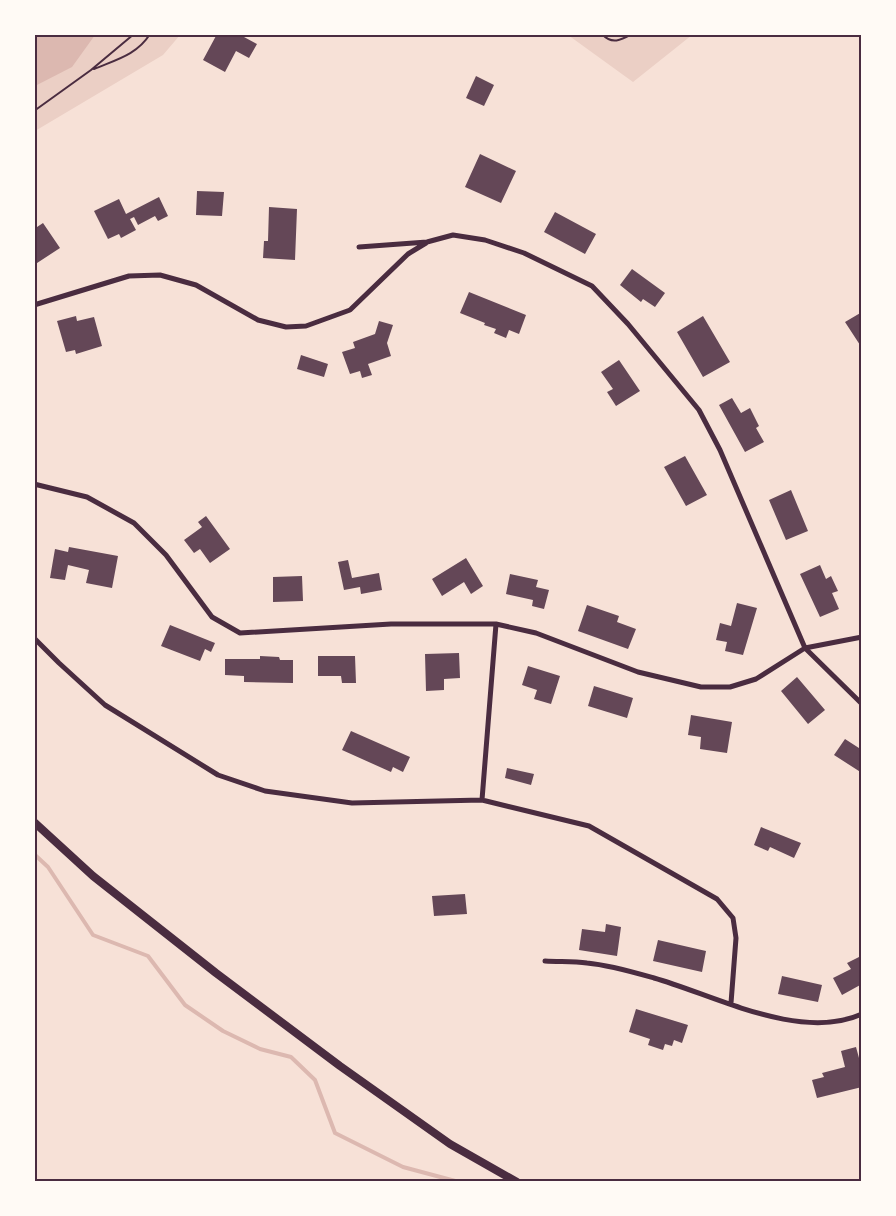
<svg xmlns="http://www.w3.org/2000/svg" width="896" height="1216" font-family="'Noto Sans',sans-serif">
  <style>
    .green { fill: #ebcfc5 }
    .water { fill: #dcb8b0 }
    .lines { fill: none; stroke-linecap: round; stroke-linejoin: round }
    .stream { stroke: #dcb8b0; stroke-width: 4 }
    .building { fill: #644757 }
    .path { stroke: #4a2c40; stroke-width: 2 }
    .minor { stroke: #4a2c40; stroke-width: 5 }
    .secondary { stroke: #4a2c40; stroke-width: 8 }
    .neatline { fill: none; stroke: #4a2c40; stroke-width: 2 }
  </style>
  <rect width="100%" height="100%" fill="#f7e1d7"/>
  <path class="green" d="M34 35H180L163 55 35 131Z
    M568 35H692L633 82Z"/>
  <path class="water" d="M35 34H95V35L72 67 35 86Z"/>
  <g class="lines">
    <path class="stream" d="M34 854 48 867 93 935 148 956 185 1005 223 1031 260 1049 291 1057 315 1080 335 1133 403 1167 459 1182"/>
  </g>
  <path class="building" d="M217 34H245L244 37 257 44 249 58 236 51 225 72 203 60Z
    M476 76 494 85 484 106 466 98Z
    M480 154 516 171 501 203 465 187Z
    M197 191 224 192 222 216 196 215Z
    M159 197 168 216 158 221 155 216 138 225 134 217 130 219 136 230 121 238 119 234 108 239 94 211 119 199 126 214Z
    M269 207 297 209 295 260 263 258 264 241H268Z
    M555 212 596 234 585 254 544 232Z
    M43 223 60 248 34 265V229Z
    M632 269 665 293 655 307 643 299 641 302 620 285Z
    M469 292 526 315 519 334 509 330 506 338 494 333 496 329 484 325 485 323 460 313Z
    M862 312V344L860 345 845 322Z
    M76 316 77 321 94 317 102 346 76 354 75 350 66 352 57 321Z
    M703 316 730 362 703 377 677 332Z
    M379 321 393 325 387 343 391 356 368 364 372 375 362 378 360 371 350 374 342 352 355 348 353 342 375 334Z
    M301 355 328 364 324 377 297 369Z
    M619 360 640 391 616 406 607 392 613 389 601 372Z
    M732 398 741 413 750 408 759 426 756 428 764 442 745 452 719 405Z
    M685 456 707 495 686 506 664 467Z
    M791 490 808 531 786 540 769 500Z
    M206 516 230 549 210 563 200 549 194 553 184 540 202 527 198 522Z
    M69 547 118 556 112 588 86 583 89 570 68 565 65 580 50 578 55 549 68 552Z
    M466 558 483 586 471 594 464 582 442 596 432 579Z
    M348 560 352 578 379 573 382 590 361 594 360 587 344 590 338 562Z
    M820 565 826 579 831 576 838 591 832 593 839 609 820 617 800 574Z
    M510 574 538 580 536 587 549 590 544 609 532 606 533 600 506 594Z
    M302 576 303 601 273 602V577Z
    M737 603 757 608 743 655 725 651 727 642 716 640 720 623 731 626Z
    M587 605 619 616 617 622 636 629 628 649 578 631Z
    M170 625 215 643 211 652 205 649 200 661 161 646Z
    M459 653 460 678 444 679V690L426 691 425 654Z
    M260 656 279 657 280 660H293V683L244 682V676L225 675V659H260Z
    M318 656H355L356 683H342L341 676H318Z
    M528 666 560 676 551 704 534 699 537 690 522 685Z
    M797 677 825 710 808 724 781 691Z
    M594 686 633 698 627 718 588 706Z
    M691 715 732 722 727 753 700 749 701 737 688 735Z
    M351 731 410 757 403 772 393 767 391 772 342 750Z
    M845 739 862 750V773L834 755Z
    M507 768 534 774 531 785 505 778Z
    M761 827 801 843 794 858 770 847 768 851 754 845Z
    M465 894 467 914 434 916 432 896Z
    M606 924 621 927 617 956 579 950 582 929 605 932Z
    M658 940 706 951 702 972 653 961Z
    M859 957 862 962V984L842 995 833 978 851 969 847 963Z
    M782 976 822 985 818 1002 778 994Z
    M636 1009 688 1025 682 1043 674 1040 672 1046 665 1044 663 1050 648 1045 650 1039 629 1032Z
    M856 1047 862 1069V1087L817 1098 812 1080 824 1077 822 1073 845 1067 841 1051Z"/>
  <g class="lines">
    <path class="path" d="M602 34C612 45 621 40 632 34
      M94 69C115 60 137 55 150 34
      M34 111 91 70 134 34"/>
    <path class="minor" d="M359 247 427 242 453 235 485 240 524 253 592 286 628 324 699 410 720 450 805 648 862 704
      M34 305 129 276 160 275 196 285 258 320 286 327 306 326 350 310 408 254 426 243
      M34 484 87 497 134 523 166 555 212 617 240 633 391 624H496L536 633 638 672 701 687H730L756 679 805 648 862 637
      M34 638 59 663 105 705 218 775 265 791 352 803 482 800 589 826 717 899 733 918 736 938 731 1003
      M482 800 496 624
      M545 961C559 962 573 961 587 963 609 965 633 972 654 978 714 995 800 1042 862 1014"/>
    <path class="secondary" d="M34 822 93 876 216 973 340 1066 450 1144 517 1182"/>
  </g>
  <rect width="896" height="1216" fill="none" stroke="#fffaf5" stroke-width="72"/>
  <rect x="36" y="36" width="824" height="1144" class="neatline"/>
</svg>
